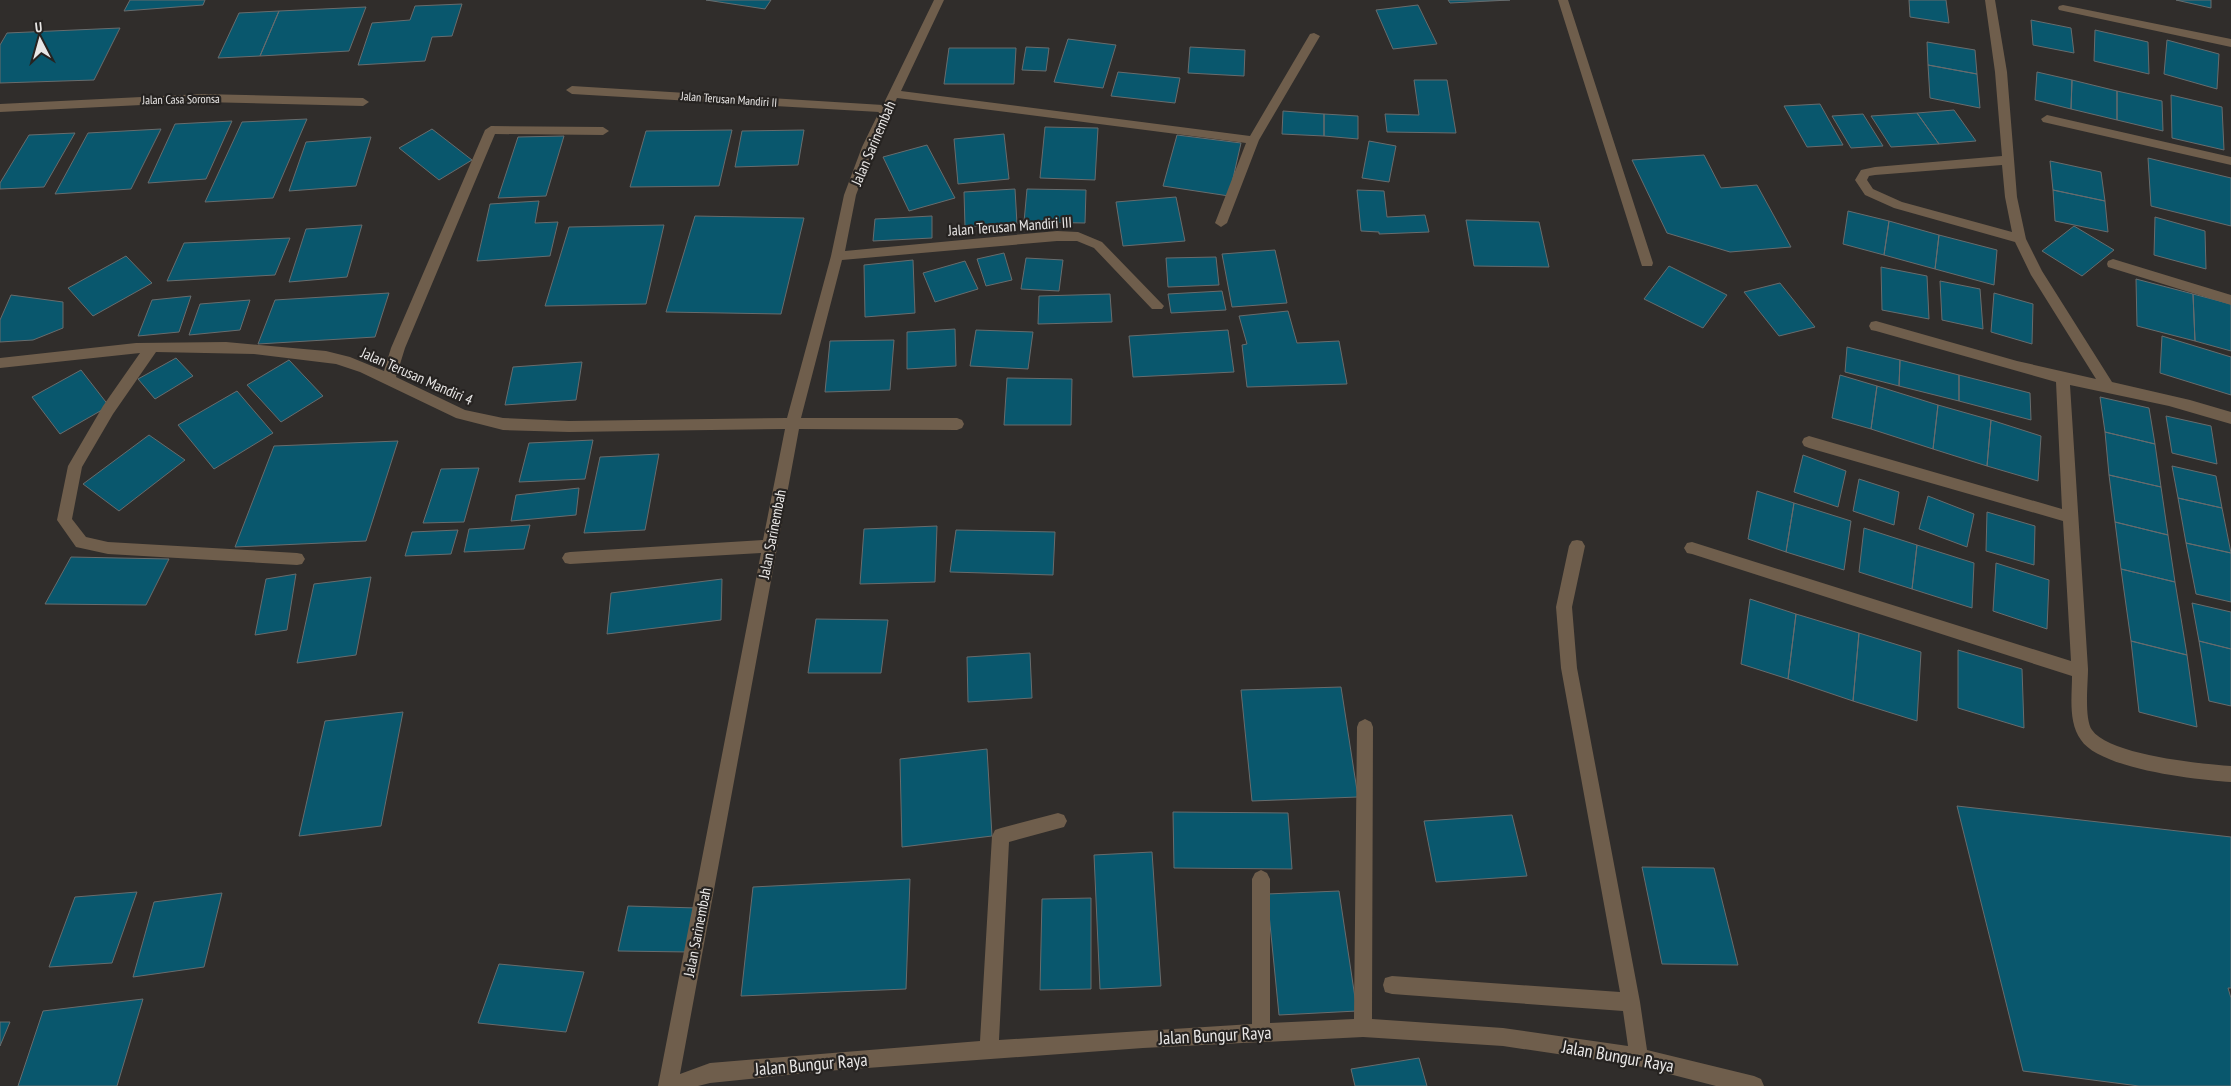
<svg xmlns="http://www.w3.org/2000/svg" width="2231" height="1086" font-family="'PT Sans Narrow',sans-serif">
  <style>
    .building { fill: #09576d; stroke: #686c6d }
    .lines { fill: none; stroke-linecap: round; stroke-linejoin: round }
    .minor { fill: #6f5e4c; fill-rule: evenodd }
    .labels { text-anchor: middle; dominant-baseline: central; stroke-width: 4.5; stroke-linejoin: round; paint-order: stroke }
    .far-street-label { font-size: 12px; fill: #e9e7e6; stroke: #262321 }
    .street-label { font-size: 15px; fill: #e9e7e6; stroke: #262321 }
    .near-street-label { font-size: 18px; fill: #e9e7e6; stroke: #262321 }
  </style>
  <rect width="100%" height="100%" fill="#302d2b"/>
  <path class="building" d="M130 0H205L203 5 124 11Z
    M706 0H771L765 9Z
    M1448 0H1510L1450 3Z
    M1909 0H1946L1949 23 1910 17Z
    M2176 0H2211V8Z
    M462 4 452 36 432 37 425 61 358 65 372 23 410 20 415 6Z
    M1418 5 1437 44 1393 49 1376 10Z
    M366 7 349 51 260 56 279 11Z
    M279 11 260 56 218 58 239 13Z
    M2031 20 2071 28 2074 53 2033 45Z
    M120 28 94 80 0 83V45L7 33Z
    M2095 30 2148 42 2149 74 2094 61Z
    M1068 39 1116 45 1103 88 1054 82Z
    M2167 40 2219 54 2217 89 2164 74Z
    M1927 42 1975 50 1977 74 1928 65Z
    M1026 47 1049 48 1046 71 1022 70Z
    M1190 47 1245 50 1244 76 1188 73Z
    M949 48H1016L1014 84H944Z
    M1928 65 1977 74 1980 108 1930 98Z
    M1118 72 1180 78 1175 103 1111 96Z
    M2037 72 2072 80 2071 109 2035 100Z
    M1414 80H1447L1456 133 1387 132 1385 114 1419 115Z
    M2072 80 2117 91V120L2071 109Z
    M2117 91 2162 101 2163 131 2117 120Z
    M2171 95 2222 107 2224 150 2172 138Z
    M1820 104 1843 145 1807 147 1784 106Z
    M1954 110 1976 141 1939 144 1917 113Z
    M1283 111 1324 114V136L1282 134Z
    M1917 113 1939 144 1891 147 1871 116Z
    M1324 114 1358 116V139L1324 136Z
    M1863 114 1883 146 1851 148 1832 116Z
    M307 119 273 198 205 202 242 122Z
    M232 121 206 179 148 183 175 124Z
    M1045 127 1098 128 1095 180 1040 178Z
    M161 129 131 189 55 194 88 133Z
    M432 129 472 160 439 180 399 148Z
    M732 130 719 186 630 187 646 131Z
    M804 130 798 165 735 167 742 131Z
    M75 133 44 187 0 189V183L29 135Z
    M1004 134 1009 179 958 184 954 139Z
    M1177 135 1241 143 1229 196 1163 186Z
    M564 136 546 196 498 198 518 137Z
    M371 137 356 186 289 191 306 142Z
    M1369 141 1396 146 1389 182 1362 178Z
    M927 145 955 198 909 211 883 157Z
    M1704 155 1721 188 1757 185 1791 247 1730 252 1667 233 1632 160Z
    M2148 158 2231 178V226L2151 206Z
    M2050 161 2101 172 2105 201 2053 190Z
    M1015 189 1017 224 965 227 964 192Z
    M1027 189 1086 190 1085 223 1024 222Z
    M1357 190 1384 191 1387 217 1425 215 1429 232 1379 234V232L1361 231Z
    M2053 190 2105 201 2108 232 2055 221Z
    M1176 197 1185 241 1123 246 1116 202Z
    M539 201 535 223 558 222 550 256 477 261 490 204Z
    M1848 211 1889 221 1884 255 1843 244Z
    M695 216 804 218 781 314 666 312Z
    M932 216V238L873 241 875 219Z
    M2155 217 2205 231 2206 269 2154 255Z
    M1466 220 1539 222 1549 267 1474 266Z
    M1889 221 1939 235 1935 269 1884 255Z
    M362 225 347 277 289 282 306 229Z
    M664 225 646 304 545 306 569 227Z
    M2074 226 2114 250 2082 276 2042 251Z
    M1939 235 1997 250 1994 285 1935 269Z
    M290 238 275 275 167 281 184 243Z
    M1275 250 1287 303 1232 307 1222 254Z
    M1004 253 1012 280 986 286 977 259Z
    M126 256 152 283 93 316 68 288Z
    M1216 257 1219 285 1168 287 1166 258Z
    M1026 258 1063 260 1059 291 1021 289Z
    M913 260 915 313 865 317 864 265Z
    M965 261 978 289 935 302 923 273Z
    M1669 266 1727 295 1703 328 1644 299Z
    M1881 267 1927 276 1929 319 1882 310Z
    M2136 279 2193 294 2195 341 2137 326Z
    M1940 281 1980 289 1983 329 1942 320Z
    M1780 283 1815 327 1779 336 1744 292Z
    M1222 291 1226 310 1171 313 1168 294Z
    M389 293 375 337 258 344 275 300Z
    M1994 293 2033 304 2032 344 1991 332Z
    M1110 294 1112 322 1038 324 1039 296Z
    M2193 294 2231 304V351L2195 341Z
    M11 295 63 302V328L33 340 0 342V320Z
    M191 296 179 332 138 336 152 300Z
    M250 300 240 330 189 335 200 304Z
    M1288 311 1297 343 1339 341 1347 384 1247 387 1242 345 1247 344 1239 316Z
    M955 329 956 366 907 369V332Z
    M976 330 1033 332 1028 369 970 366Z
    M1228 330 1234 372 1133 377 1129 336Z
    M2162 336 2231 357V395L2160 373Z
    M894 340 890 390 825 392 830 341Z
    M1847 347 1900 360 1899 386 1845 372Z
    M176 358 193 376 155 399 138 379Z
    M289 360 323 396 281 422 247 385Z
    M1900 360 1959 375V401L1899 386Z
    M582 362 576 400 505 405 513 367Z
    M81 370 109 406 60 434 32 397Z
    M1840 375 1877 386 1871 429 1832 418Z
    M1959 375 2030 393 2031 420 1959 401Z
    M1007 378 1072 379 1071 425H1004Z
    M1877 386 1938 405 1933 449 1871 429Z
    M237 391 273 433 214 469 178 425Z
    M2100 397 2149 408 2155 444 2105 432Z
    M1938 405 1991 420 1987 466 1933 449Z
    M2166 416 2211 426 2217 464 2172 453Z
    M1991 420 2041 436 2038 481 1987 466Z
    M2105 432 2155 444 2161 487 2109 475Z
    M149 435 185 460 119 511 83 484Z
    M593 440 585 479 519 482 529 443Z
    M398 441 366 541 235 547 274 446Z
    M659 454 645 530 584 533 600 457Z
    M1803 455 1846 471 1838 507 1794 492Z
    M2172 466 2216 476 2222 508 2178 498Z
    M479 468 464 522 423 523 441 469Z
    M2109 475 2161 487 2168 535 2115 522Z
    M1859 479 1899 492 1894 525 1853 511Z
    M579 488 576 515 511 521 516 495Z
    M1757 491 1794 503 1786 552 1748 539Z
    M1928 496 1974 514 1967 547 1919 529Z
    M2178 498 2222 508 2231 553 2186 543Z
    M1794 503 1851 521 1844 570 1786 552Z
    M1987 512 2035 526 2034 565 1986 551Z
    M2115 522 2168 535 2175 582 2121 569Z
    M530 525 524 549 464 552 469 529Z
    M937 526 935 582 860 584 864 529Z
    M1864 528 1917 545 1912 589 1859 572Z
    M458 530 451 554 405 556 412 532Z
    M956 530 1055 532 1053 575 950 572Z
    M2186 543 2231 553V602L2196 594Z
    M1917 545 1974 563 1972 608 1912 589Z
    M71 557 169 559 146 605 45 604Z
    M1996 563 2049 580 2047 629 1993 611Z
    M2121 569 2175 582 2187 655 2131 641Z
    M296 574 287 630 255 635 266 579Z
    M371 577 356 655 297 663 314 584Z
    M722 579 721 620 607 634 611 593Z
    M1750 599 1796 614 1788 679 1741 664Z
    M2192 603 2231 612V649L2199 641Z
    M1796 614 1859 633 1853 701 1788 679Z
    M816 619 888 620 881 673H808Z
    M1859 633 1921 652 1917 721 1853 701Z
    M2131 641 2187 655 2197 727 2139 712Z
    M2199 641 2231 649V706L2209 701Z
    M1958 650 2022 669 2024 728 1958 708Z
    M1030 653 1032 698 968 702 967 657Z
    M1341 687 1358 797 1252 801 1241 690Z
    M403 712 381 826 299 836 325 721Z
    M987 749 992 836 902 847 900 759Z
    M1957 806 2231 837V988H2228L2231 998V1086H2139L2023 1071Z
    M1173 812 1288 813 1292 869 1174 868Z
    M1512 815 1527 876 1436 882 1424 821Z
    M1152 852 1161 986 1100 989 1094 855Z
    M1642 867 1714 868 1738 965 1662 964Z
    M910 879 906 989 741 996 753 887Z
    M1339 891 1357 1011 1279 1015 1267 894Z
    M137 892 112 963 49 967 75 897Z
    M222 893 204 967 133 977 154 902Z
    M1091 898V989L1040 990 1042 899Z
    M628 906 697 908 689 952 618 951Z
    M499 964 584 972 566 1032 478 1023Z
    M143 999 117 1086H18L43 1011Z
    M0 1022H10L0 1046Z
    M1419 1058 1427 1086H1355L1351 1069Z"/>
  <g class="lines">
    <path class="minor" d="M934 0H944L901 91 1250 136 1310 34 1314 33 1320 36 1259 140 1227 223 1221 227 1215 223 1246 143 897 98 874 147 856 195 845 251 1057 231 1078 232 1102 242 1164 306 1162 309H1152L1094 248 1077 241H1057L842 260 801 418H957L962 420 964 424 962 428 957 430 799 429 680 1074 710 1063 980 1041 992 836 995 830 1001 828 1058 813 1064 815 1067 821 1064 827 1009 842 999 1040 1252 1024V879L1255 873 1261 870 1267 873 1270 879V1023L1354 1019 1357 727 1359 722 1365 719 1371 722 1373 727 1372 1019 1503 1028 1628 1046 1623 1011 1392 994 1385 992 1383 985 1385 978 1392 976 1620 992 1561 668 1556 607 1569 546 1572 541 1577 540 1582 541 1585 546 1572 607 1577 668 1640 1002 1647 1050 1754 1076 1761 1079 1764 1086H1716L1638 1066 1503 1046 1363 1037 1143 1048 826 1071 710 1083 698 1086H658L761 553 570 564 565 563 562 558 565 553 570 552 763 540 785 429 569 432 503 430 456 418 360 372 336 364 254 354 156 352 113 414 82 467 72 519 86 537 108 542 297 553 302 554 305 559 302 564 297 565 108 554 76 547 57 520 68 466 103 406 140 353 0 368V358L136 343 226 342 326 351 350 357 384 371 391 348 485 130 491 126 603 127 609 131 603 135 495 134 405 348 396 377 465 410 503 418 569 421 787 418 831 256 844 195 862 147 879 112 572 94 566 90 572 86 883 105Z
      M1558 0H1568L1653 263 1652 266H1642L1641 263Z
      M1985 0H1995L2007 72 2017 197 2026 239 2042 271 2112 382 2190 400 2231 412V424L2169 406 2070 385 2088 669C2088 684 2084 718 2092 730 2109 755 2202 764 2231 766V782C2197 780 2100 769 2081 740 2068 722 2072 696 2072 676L1692 554 1687 553 1684 548 1687 543 1692 542 2071 661 2063 521 1809 448 1804 446 1802 442 1804 438 1809 436 2062 509 2056 382 1876 331 1871 330 1869 326 1871 322 1876 321 2017 361 2096 379 2031 275 2015 242 1894 208 1865 195 1855 180 1861 170 1875 167 2002 156 1995 72ZM2002 165 2005 197 2012 232 1902 202 1873 189 1867 180 1869 176 1875 175Z
      M2063 5 2231 39V47L2059 10 2058 8 2059 6Z
      M202 94 363 98 369 102 363 106 202 102 0 112V104Z
      M2047 115 2231 157V165L2043 122 2041 119Z
      M2113 259 2231 295V305L2108 267 2107 264 2108 261Z"/>
  </g>
  <g class="labels">
    <g class="far-street-label">
      <text transform="translate(181 99) rotate(-1)">Jalan Casa Soronsa</text>
      <text transform="translate(729 99) rotate(4)">Jalan Terusan Mandiri II</text>
    </g>
    <g class="street-label">
      <text transform="translate(873 143) rotate(-67)">Jalan Sarinembah</text>
      <text transform="translate(1010 226) rotate(-4)">Jalan Terusan Mandiri III</text>
      <text transform="translate(417 376) rotate(24)">Jalan Terusan Mandiri 4</text>
      <text transform="translate(772 534) rotate(-79)">Jalan Sarinembah</text>
      <text transform="translate(697 932) rotate(-79)">Jalan Sarinembah</text>
    </g>
    <g class="near-street-label">
      <text transform="translate(1215 1035) rotate(-3)">Jalan Bungur Raya</text>
      <text transform="translate(1618 1056) rotate(10)">Jalan Bungur Raya</text>
      <text transform="translate(811 1064) rotate(-5)">Jalan Bungur Raya</text>
    </g>
  </g>
  <g transform="translate(40 40) rotate(354)" stroke="#262321" stroke-width="4" paint-order="stroke">
  <path d="M0-4L9 19L0 12L-9 19Z" fill="#e9e7e6"/>
  <text y="-8" font-size="14" font-weight="bold" text-anchor="middle" fill="#e9e7e6">U</text>
  </g>
</svg>
